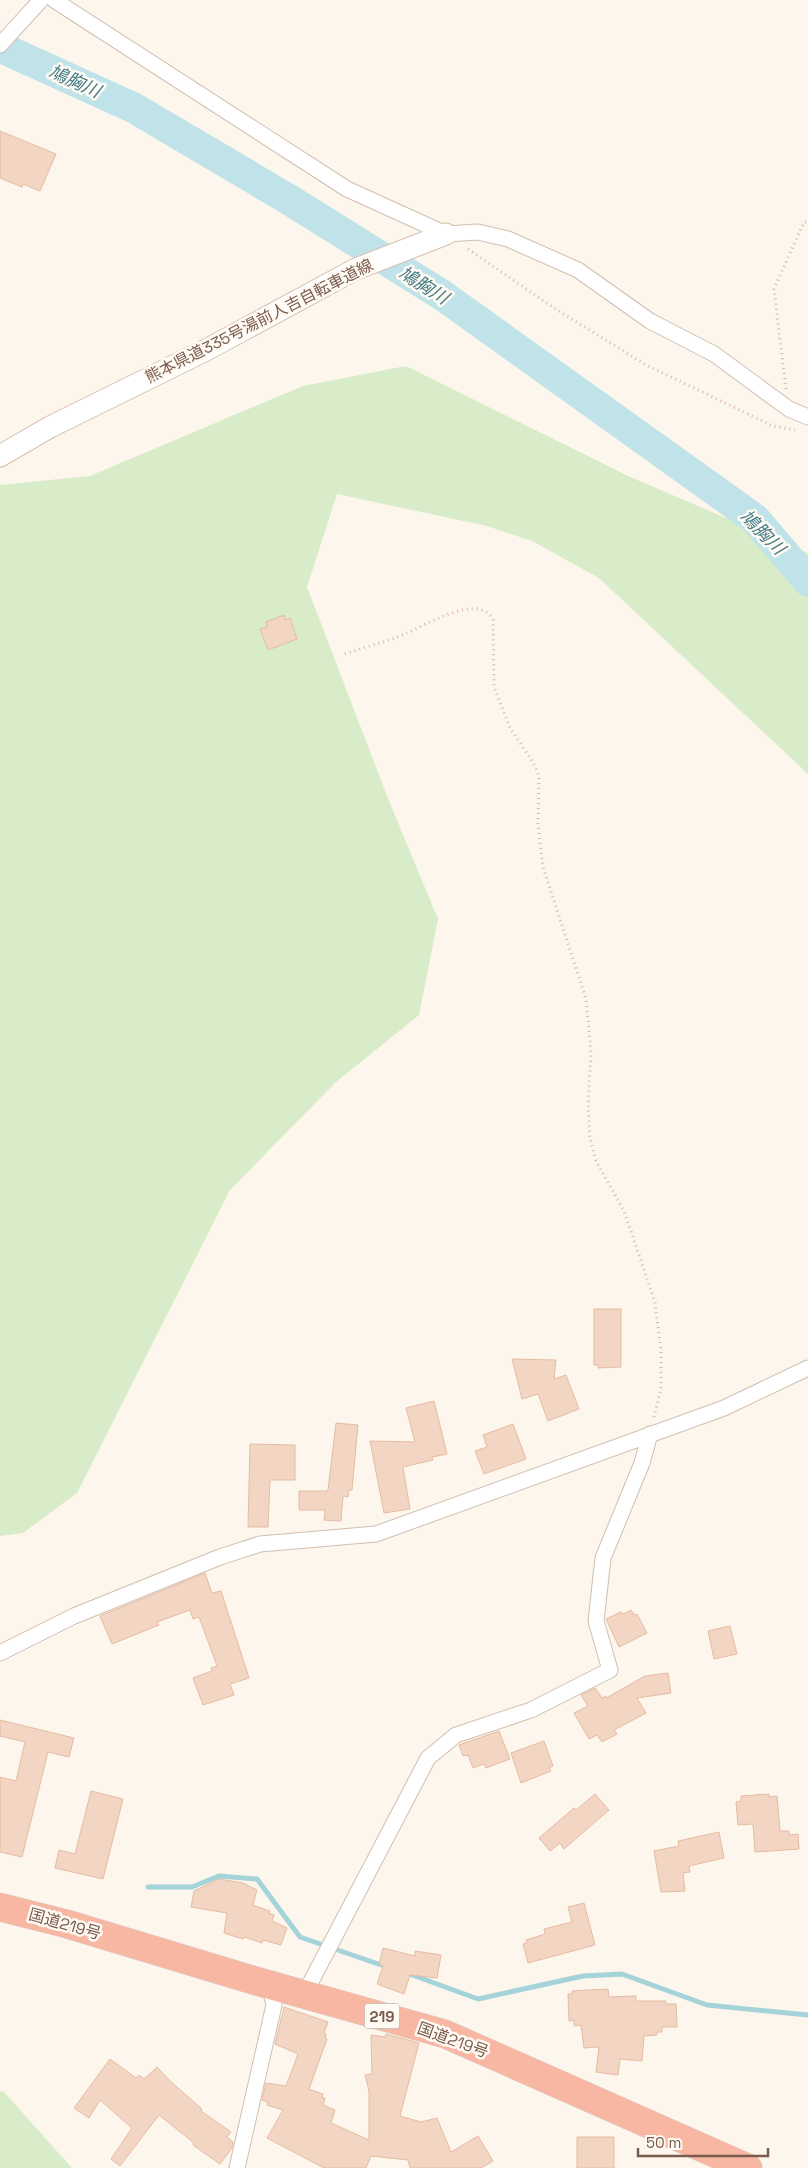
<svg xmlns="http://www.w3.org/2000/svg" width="808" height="2168" font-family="'Space Grotesk','Noto Sans JP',sans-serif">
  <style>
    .green { fill: #d8ecc9 }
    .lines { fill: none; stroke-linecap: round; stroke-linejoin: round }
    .stream { stroke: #a5d3da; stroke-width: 5 }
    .river { stroke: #bfe3e8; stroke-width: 31 }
    .building { fill: #f3d5c3; stroke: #e6bba3 }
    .street-casing { stroke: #d1beb0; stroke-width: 17 }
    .secondary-casing { stroke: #d6c0b0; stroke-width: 23 }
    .highway-casing { stroke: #dad1cd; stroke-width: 29 }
    .path { stroke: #d9b8a5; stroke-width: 3; stroke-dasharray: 1 4; stroke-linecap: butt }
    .street { stroke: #fff; stroke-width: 15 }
    .secondary { stroke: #fff; stroke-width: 21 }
    .highway { stroke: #f7b7a3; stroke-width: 28 }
    .labels { text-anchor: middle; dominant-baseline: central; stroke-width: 5; stroke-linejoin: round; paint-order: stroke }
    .shield { fill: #fffaf3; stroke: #a28b7f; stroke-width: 1 }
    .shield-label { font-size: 15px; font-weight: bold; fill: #7a5c4d }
    .street-label { font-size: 16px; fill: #7a5c4d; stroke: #fffaf3 }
    .water-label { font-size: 18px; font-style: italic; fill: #437c86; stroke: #fffaf3 }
  </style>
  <rect width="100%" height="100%" fill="#fdf6ec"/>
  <path class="green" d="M406 366 628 476 808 553V774L599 578 532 541 487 526 337 494 307 587 389 801 438 919 419 1015 336 1082 230 1190 77 1493 23 1533 0 1536V485L90 476 303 386Z
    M0 2091 4 2092 72 2168H0Z"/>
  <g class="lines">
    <path class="stream" d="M148 1887H192L219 1876 257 1879 300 1937 387 1967
      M407 1973 478 1999 583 1976 622 1974 707 2005 808 2015"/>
    <path class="river" d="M0 47 134 108 288 199 442 295 755 519 808 581"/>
  </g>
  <path class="building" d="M0 131 56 154 40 191 23 184 22 187 0 178Z
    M284 615 285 620 290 618 297 639 268 650 260 629 267 627 266 622Z
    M594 1309H621V1367L598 1368V1365H594Z
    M512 1359 556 1360 554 1379 566 1375 579 1409 548 1421 538 1394 522 1399Z
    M434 1401 447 1454 432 1457 433 1460 403 1467 410 1509 384 1513 370 1441 415 1442 406 1408Z
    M336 1423 358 1425 352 1490H349L348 1497 343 1496 341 1521 324 1520 325 1510H299V1491H327L328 1490Z
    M513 1424 526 1459 484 1474 475 1451 487 1447 483 1435Z
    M250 1444 295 1445V1480H270L268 1527H248Z
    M205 1573 212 1593 221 1591 249 1678 230 1684 234 1695 203 1705 193 1678 212 1671 211 1668 217 1666 199 1617 193 1619 190 1610 157 1622 159 1625 112 1644 100 1616Z
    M631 1610 634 1615 637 1614 647 1633 619 1647 606 1619 621 1612 623 1614Z
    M730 1626 737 1654 714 1659 708 1631Z
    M668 1673 671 1693 637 1698 646 1713 614 1730 617 1734 602 1742 597 1735 589 1739 574 1713 588 1706 581 1695 595 1688 602 1698 605 1696 606 1698 645 1676Z
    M0 1720 74 1738 69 1757 48 1752 22 1857 0 1852V1777L16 1781 25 1742 0 1736Z
    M499 1731 510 1759 486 1768 484 1764 473 1768 468 1755 463 1756 459 1745Z
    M544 1741 553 1766 549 1768 551 1771 521 1783 511 1753Z
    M91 1791 123 1799 103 1879 55 1868 59 1850 75 1854Z
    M595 1794 609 1810 564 1849 560 1843 550 1851 539 1838 574 1808 576 1810Z
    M769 1794V1797L777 1796 780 1831H789V1835L798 1834 799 1849 755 1852 753 1824 738 1825 736 1802 741 1801V1796Z
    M719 1832 724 1858 689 1866 690 1872 683 1873 685 1891 661 1892 654 1851 679 1846 678 1841Z
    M219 1879 243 1883 257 1890 253 1905 270 1911 269 1913 274 1915 272 1921 287 1928 281 1945 263 1940 262 1943 244 1937 243 1939 224 1933 227 1913 191 1907 194 1891Z
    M584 1903 595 1945 528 1963 523 1944 527 1943 526 1940 545 1934 544 1929 572 1922 568 1907Z
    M383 1948 415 1956V1951L441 1955 437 1978 410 1975 404 1994 377 1984 383 1966 379 1964Z
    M608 1989 609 1997 636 1996V2001H666V2004H676L677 2027H662V2032H657V2035L644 2036 642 2061 620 2059 618 2075 596 2072 599 2047 584 2048 581 2025 574 2026V2020L569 2021 568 1994H572V1991Z
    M284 2007 328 2022 324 2033 326 2034 325 2038 327 2039 309 2089 323 2094 322 2098H325L323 2105 335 2110 331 2123 369 2140V2091L365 2075 372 2074 371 2035 385 2037 386 2034 419 2043 400 2116 421 2122 437 2118 451 2152 478 2136 493 2161 481 2168H410L408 2160 371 2156 366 2168H324L267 2138 283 2110 267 2105 268 2102 262 2100 266 2083 286 2086 298 2054 275 2044Z
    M110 2059 136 2078 139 2075 144 2079 157 2067 170 2081 202 2109 201 2111 231 2132 227 2137 233 2142 232 2148 220 2164 193 2145 194 2143 159 2115 120 2166 111 2159 132 2128 100 2100 89 2118 74 2108Z
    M577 2137H614V2168H577Z"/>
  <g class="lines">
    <g class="street-casing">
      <path id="street" d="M54 0 347 189 446 234 478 232 508 239 578 270 650 321 714 354 789 409 808 417
        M0 45 41 0
        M0 1653 74 1616 220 1557 260 1544 376 1534 724 1408 808 1368
        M304 1995 428 1758 456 1735 531 1710 610 1670 596 1621 603 1558 642 1463 650 1434
        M237 2168 274 2005 269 1985"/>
    </g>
    <g class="secondary-casing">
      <path id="secondary" d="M0 456 50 427 206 350 356 269 446 234"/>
    </g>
    <g class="highway-casing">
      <path id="highway" d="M0 1907 67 1924 256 1981 445 2034 748 2168"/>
    </g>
    <path class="path" d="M468 249 554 308 646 365 773 426 795 430
      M786 389 774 289 804 222H808
      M345 654C365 647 386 642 405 634 425 626 479 591 493 620L494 687 510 728 533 762 539 776 538 825 543 867 586 999 591 1052 588 1104 590 1138 596 1161 624 1211 655 1302 661 1351V1388L654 1417"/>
    <use href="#street" class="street"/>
    <use href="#secondary" class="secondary"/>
    <use href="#highway" class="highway"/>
  </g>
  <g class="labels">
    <rect class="shield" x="364.5" y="2003.5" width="35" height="25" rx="4"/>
    <g class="shield-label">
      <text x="382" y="2016">219</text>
    </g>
    <g class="street-label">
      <text transform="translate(259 321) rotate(-27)">熊本県道335号湯前人吉自転車道線</text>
      <text transform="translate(65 1924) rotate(16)">国道219号</text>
      <text transform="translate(453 2040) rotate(20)">国道219号</text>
    </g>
    <g class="water-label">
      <text transform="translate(75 81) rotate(24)">鳩胸川</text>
      <text transform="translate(424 285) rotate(32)">鳩胸川</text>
      <text transform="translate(763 532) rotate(45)">鳩胸川</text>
    </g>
  </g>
  <path d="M638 2148v8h130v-8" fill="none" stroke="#7a5c4d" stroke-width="2.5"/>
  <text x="646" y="2148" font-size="15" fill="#7a5c4d" stroke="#fffaf3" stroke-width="4" paint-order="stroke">50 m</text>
</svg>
